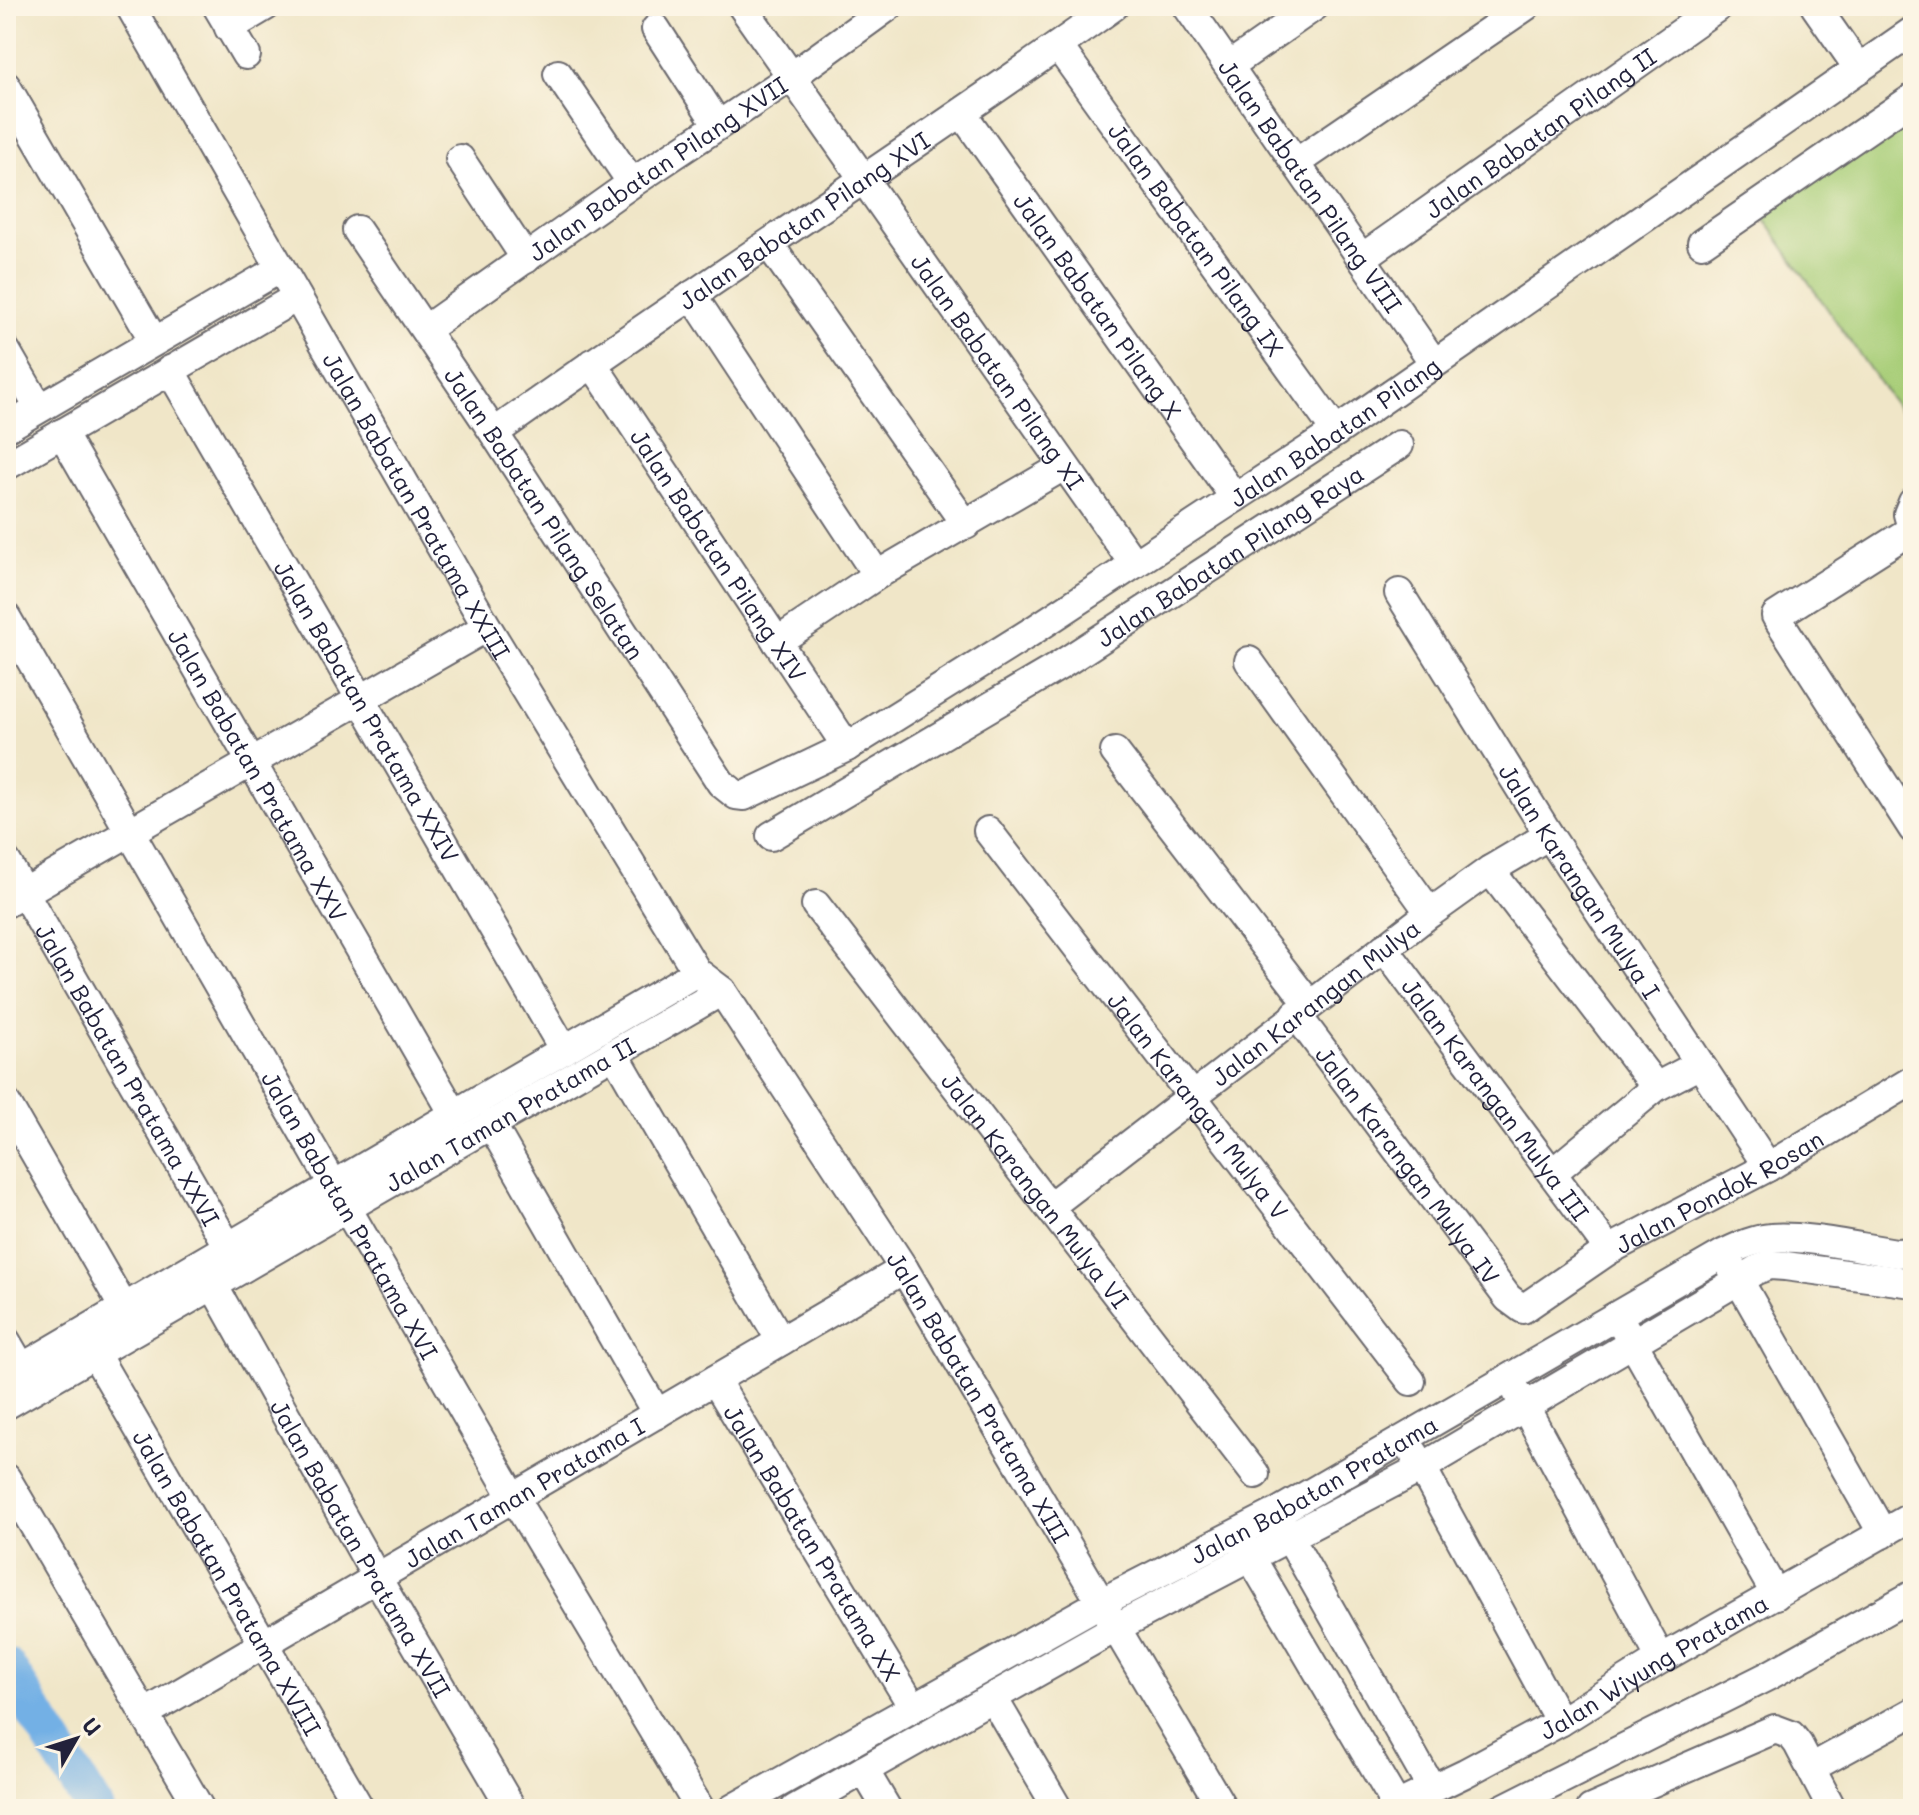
<svg xmlns="http://www.w3.org/2000/svg" width="1919" height="1815" font-family="Mali,sans-serif">
  <style>
    .green { fill: #a8ce78; stroke: #65785a; stroke-width: 2 }
    .lines { fill: none; stroke-linecap: round; stroke-linejoin: round }
    .river { stroke: #73b0e5; stroke-width: 38 }
    .minor-casing { stroke: #6a676c; stroke-width: 32 }
    .minor { stroke: #fff; stroke-width: 28 }
    .labels { text-anchor: middle; dominant-baseline: central; stroke-width: 6; stroke-linejoin: round; paint-order: stroke }
    .street-label { font-size: 24px; fill: #22223b; stroke: #fcf5e5 }
  </style>
  <rect width="100%" height="100%" fill="#fcf5e5"/>
  <filter id="ink" filterUnits="userSpaceOnUse"><feTurbulence type="fractalNoise" baseFrequency=".0125" numOctaves="2"/><feDisplacementMap in="SourceGraphic" scale="16" xChannelSelector="R" yChannelSelector="G"/><feConvolveMatrix kernelMatrix="1 2 1 2 8 2 1 2 1" color-interpolation-filters="sRGB"/></filter>
  <filter id="wash" filterUnits="userSpaceOnUse"><feTurbulence type="fractalNoise" baseFrequency=".006" numOctaves="4" result="noise"/><feDisplacementMap in="SourceGraphic" scale="32" xChannelSelector="R" yChannelSelector="G"/><feGaussianBlur stdDeviation="1.8" result="paint"/><feColorMatrix in="noise" values="0 0 0 0 0 0 0 0 0 0 0 0 0 0 0 0 0 1.4 0 .05"/><feComposite in="paint" operator="in"/></filter>
  <g filter="url(#wash)">
    <rect width="100%" height="100%" fill="#f0e6c8"/>
    <path class="green" d="M1913 108V414L1905 419 1762 216Z"/>
    <g class="lines">
      <path class="river" d="M6 1666 95 1809"/>
    </g>
  </g>
  <g filter="url(#ink)">
    <g class="lines">
      <g class="minor-casing">
        <g id="minor">
          <path id="s1" d="M130 6 487 627 697 972 722 991 904 1269 1223 1809"/>
          <path d="M217 6 246 55"/>
          <path id="s2" d="M742 6 1134 564"/>
          <path id="s3" d="M1187 6 1434 363"/>
          <path d="M1815 6 1859 69"/>
          <path d="M229 28 266 6"/>
          <path d="M656 29 718 125"/>
          <path id="s4" d="M1058 46 1336 432"/>
          <path d="M1229 66 1315 6"/>
          <path d="M558 74 632 183"/>
          <path d="M6 86 154 341"/>
          <path id="s5" d="M962 113 1235 498"/>
          <path d="M460 159 526 259"/>
          <path d="M1296 163 1526 6"/>
          <path id="s6" d="M357 230 494 433 721 783 736 795 744 796 847 747 1034 630 1235 498 1336 432 1913 31"/>
          <path d="M1702 243 1913 98"/>
          <path d="M769 244 966 525"/>
          <path id="s7" d="M1362 258 1719 6"/>
          <path d="M692 295 877 575"/>
          <path id="s8" d="M426 329 632 183 791 77 889 6"/>
          <path d="M6 351 39 408"/>
          <path id="s9" d="M592 363 847 747"/>
          <path id="s10" d="M170 370 564 1050"/>
          <path d="M6 428 281 268"/>
          <path id="s11" d="M62 433 454 1114"/>
          <path id="s12" d="M494 433C698 287 910 152 1114 6"/>
          <path d="M6 466 297 297"/>
          <path d="M1913 502 1908 514 1913 532"/>
          <path d="M1911 530 1776 616 1913 829"/>
          <path id="s13" d="M1399 593 1549 835 1768 1167"/>
          <path id="s14" d="M6 617 514 1498 700 1809"/>
          <path d="M777 642 877 575 1064 466"/>
          <path d="M1249 661 1430 913"/>
          <path d="M1115 752 1309 1004"/>
          <path id="s15" d="M988 831 1411 1381"/>
          <path id="s16" d="M771 836 1059 666 1399 445"/>
          <path id="s17" d="M6 861 228 1247"/>
          <path d="M1490 870 1656 1087"/>
          <path d="M6 903 487 627"/>
          <path id="s18" d="M816 905 1255 1474"/>
          <path id="s19" d="M1384 948 1609 1250"/>
          <path id="s20" d="M1296 1014 1508 1298 1523 1309 1609 1250 1768 1167 1913 1080"/>
          <path d="M614 1053 781 1341"/>
          <path d="M6 1103 124 1308"/>
          <path d="M491 1124 657 1414"/>
          <path d="M1552 1173 1656 1087 1698 1065"/>
          <path id="s21" d="M1049 1207 1430 913 1490 870 1549 835"/>
          <path d="M1729 1263 1883 1534"/>
          <path id="s22" d="M213 1285 377 1578 512 1809"/>
          <path d="M1624 1327 1776 1595"/>
          <path d="M6 1341 30 1382"/>
          <path id="s23" d="M95 1354 360 1809"/>
          <path d="M6 1377 697 972"/>
          <path id="s24" d="M715 1380 913 1707"/>
          <path d="M1517 1392 1661 1659"/>
          <path id="s25" d="M6 1405 722 991"/>
          <path d="M1414 1453 1560 1722"/>
          <path d="M6 1478 200 1809"/>
          <path d="M1280 1521 1432 1789"/>
          <path d="M1241 1541 1397 1806"/>
          <path d="M993 1698 1058 1809"/>
          <path id="s26" d="M144 1714 904 1269"/>
          <path d="M1811 1768 1913 1712"/>
          <path d="M864 1770 887 1809"/>
          <path id="s27" d="M732 1809 1102 1602 1276 1513 1723 1254C1738 1247 1754 1239 1771 1238 1805 1235 1861 1248 1897 1253L1913 1252"/>
          <path d="M795 1809 1117 1627 1421 1468 1756 1270 1770 1265 1785 1266 1913 1283"/>
          <path id="s28" d="M1390 1809 1465 1773 1560 1722 1661 1659 1913 1516"/>
          <path d="M1502 1809 1768 1676 1913 1595"/>
          <path d="M1591 1809 1775 1729 1791 1735 1798 1744 1832 1809"/>
        </g>
      </g>
      <use href="#minor" class="minor"/>
    </g>
  </g>
  <g class="labels">
    <g class="street-label">
      <text stroke="none"><textPath href="#s7" startOffset="218">Jalan Babatan Pilang II</textPath></text>
      <text stroke="none"><textPath href="#s8" startOffset="282">Jalan Babatan Pilang XVII</textPath></text>
      <text stroke="none"><textPath href="#s3" startOffset="218">Jalan Babatan Pilang VIII</textPath></text>
      <text stroke="none"><textPath href="#s12" startOffset="376">Jalan Babatan Pilang XVI</textPath></text>
      <text stroke="none"><textPath href="#s4" startOffset="238">Jalan Babatan Pilang IX</textPath></text>
      <text stroke="none"><textPath href="#s5" startOffset="236">Jalan Babatan Pilang X</textPath></text>
      <text stroke="none"><textPath href="#s2" startOffset="446">Jalan Babatan Pilang XI</textPath></text>
      <text stroke="none"><textPath href="#s6" startOffset="1384">Jalan Babatan Pilang</textPath></text>
      <text stroke="none"><textPath href="#s1" startOffset="576">Jalan Babatan Pratama XXIII</textPath></text>
      <text stroke="none"><textPath href="#s6" startOffset="340">Jalan Babatan Pilang Selatan</textPath></text>
      <text stroke="none"><textPath href="#s9" startOffset="230">Jalan Babatan Pilang XIV</textPath></text>
      <text stroke="none"><textPath href="#s16" startOffset="538">Jalan Babatan Pilang Raya</textPath></text>
      <text stroke="none"><textPath href="#s10" startOffset="394">Jalan Babatan Pratama XXIV</textPath></text>
      <text stroke="none"><textPath href="#s11" startOffset="394">Jalan Babatan Pratama XXV</textPath></text>
      <text stroke="none"><textPath href="#s13" startOffset="340">Jalan Karangan Mulya I</textPath></text>
      <text stroke="none"><textPath href="#s21" startOffset="336">Jalan Karangan Mulya</textPath></text>
      <text stroke="none"><textPath href="#s17" startOffset="246">Jalan Babatan Pratama XXVI</textPath></text>
      <text stroke="none"><textPath href="#s19" startOffset="188">Jalan Karangan Mulya III</textPath></text>
      <text stroke="none"><textPath href="#s15" startOffset="346">Jalan Karangan Mulya V</textPath></text>
      <text stroke="none"><textPath href="#s25" startOffset="582">Jalan Taman Pratama II</textPath></text>
      <text stroke="none"><textPath href="#s20" startOffset="188">Jalan Karangan Mulya IV</textPath></text>
      <text stroke="none"><textPath href="#s18" startOffset="360">Jalan Karangan Mulya VI</textPath></text>
      <text stroke="none"><textPath href="#s20" startOffset="602">Jalan Pondok Rosan</textPath></text>
      <text stroke="none"><textPath href="#s14" startOffset="690">Jalan Babatan Pratama XVI</textPath></text>
      <text stroke="none"><textPath href="#s1" startOffset="1632">Jalan Babatan Pratama XIII</textPath></text>
      <text stroke="none"><textPath href="#s27" startOffset="664">Jalan Babatan Pratama</textPath></text>
      <text stroke="none"><textPath href="#s26" startOffset="440">Jalan Taman Pratama I</textPath></text>
      <text stroke="none"><textPath href="#s24" startOffset="190">Jalan Babatan Pratama XX</textPath></text>
      <text stroke="none"><textPath href="#s22" startOffset="302">Jalan Babatan Pratama XVII</textPath></text>
      <text stroke="none"><textPath href="#s23" startOffset="264">Jalan Babatan Pratama XVIII</textPath></text>
      <text stroke="none"><textPath href="#s28" startOffset="300">Jalan Wiyung Pratama</textPath></text>
    </g>
  </g>
  <rect width="1919" height="1815" fill="none" stroke="#fcf5e5" stroke-width="32"/>
  <g transform="translate(76 1739) rotate(51)" stroke="#fcf5e5" stroke-width="6" paint-order="stroke">
  <path d="M0-6L14 30L0 20L-14 30Z" fill="#22223b"/>
  <text y="-12" font-size="22" font-weight="bold" text-anchor="middle" fill="#22223b">U</text>
  </g>
</svg>
